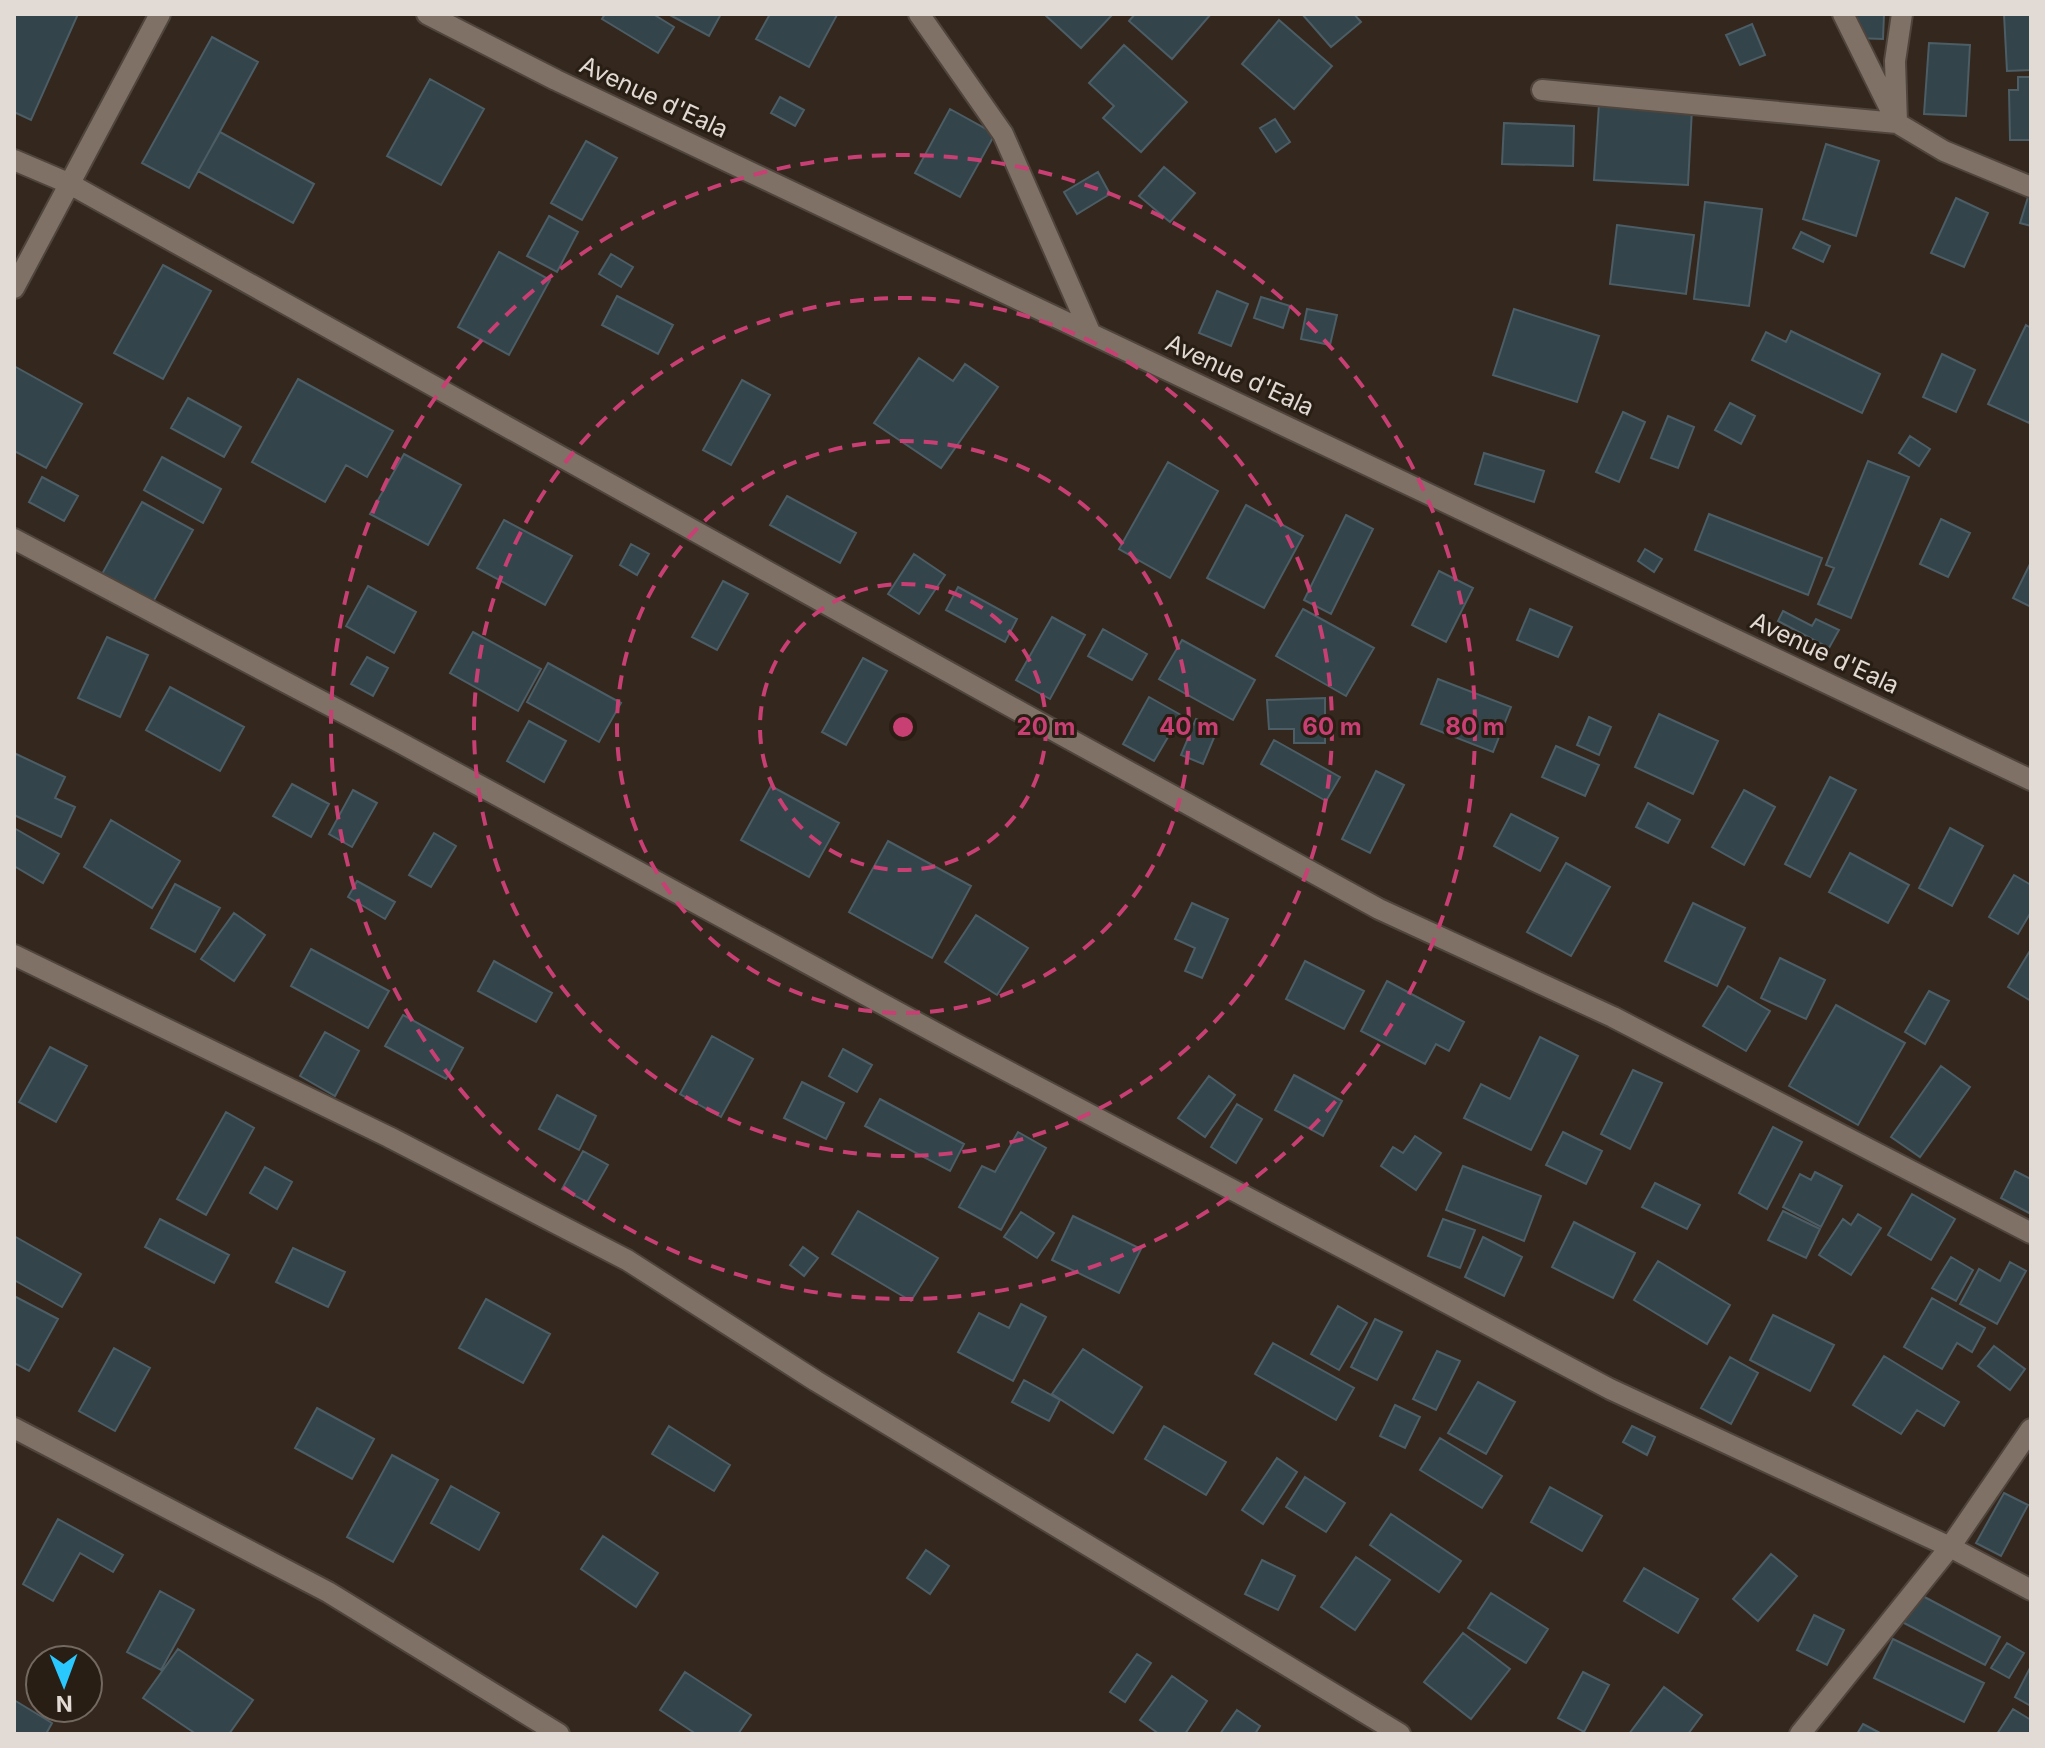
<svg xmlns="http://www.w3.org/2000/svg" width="2045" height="1748" font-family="Inter,sans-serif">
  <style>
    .building { fill: #34444b; stroke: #4c5d65; stroke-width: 2 }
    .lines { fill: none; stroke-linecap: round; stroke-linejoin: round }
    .minor-casing { stroke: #4f453c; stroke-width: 24 }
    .minor { stroke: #7f7166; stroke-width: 20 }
    .ring { fill: none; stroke: #c83f73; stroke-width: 4; stroke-dasharray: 14 10 }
    .labels { text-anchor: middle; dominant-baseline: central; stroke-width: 6; stroke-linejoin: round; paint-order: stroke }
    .street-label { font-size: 24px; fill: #e2dad4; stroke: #291e14 }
    .centre { fill: #c83f73; stroke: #291e14; stroke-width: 4 }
    .ring-label { font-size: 24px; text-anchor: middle; font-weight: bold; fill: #c83f73; stroke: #291e14; stroke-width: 6; stroke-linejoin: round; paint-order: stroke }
  </style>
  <rect width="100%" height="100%" fill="#33271e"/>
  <path class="building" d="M15 14H78L31 120 14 112Z
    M605 14H653L674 27 658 53 602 19Z
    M668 14H721L709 36Z
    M770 14H836L837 15 809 67 756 39Z
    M1044 14H1113L1081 48Z
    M1135 14H1211L1172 59 1129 21Z
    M1302 14H1354L1361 22 1331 47Z
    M1856 14H1884L1883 39 1855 38Z
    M2004 14H2031V70L2007 71Z
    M1279 20 1332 66 1294 109 1242 64Z
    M1752 24 1765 55 1740 65 1726 35Z
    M212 37 258 62 189 188 142 163Z
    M1929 43 1970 45 1966 116 1924 114Z
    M1124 45 1187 102 1141 152 1103 118 1114 106 1089 83Z
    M2018 77H2031V140H2010L2009 90H2018Z
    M430 79 484 109 441 185 387 156Z
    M780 97 804 110 795 126 771 113Z
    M1599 104 1692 109 1688 185 1594 180Z
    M950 109 995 134 960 197 915 173Z
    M1275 119 1290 142 1276 152 1260 128Z
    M1504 123 1574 126 1573 166 1502 164Z
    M220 132 314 184 293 223 198 171Z
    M586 141 617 158 582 220 551 203Z
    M1826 144 1879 161 1856 236 1803 219Z
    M1164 167 1195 193 1170 222 1139 196Z
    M1098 172 1110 194 1077 214 1064 192Z
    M2028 197 2031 198V226L2020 223Z
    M1956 198 1988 213 1964 267 1931 253Z
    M1705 202 1762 209 1749 306 1694 299Z
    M549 216 578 232 557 272 527 256Z
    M1617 225 1694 235 1686 294 1610 284Z
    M1801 232 1830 246 1823 262 1793 248Z
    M499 252 550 280 509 355 458 327Z
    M611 254 633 267 621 287 599 274Z
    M163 265 211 291 163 379 114 353Z
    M1217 291 1248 304 1231 346 1199 333Z
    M617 296 673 325 658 354 602 325Z
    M1261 297 1290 306 1283 328 1254 318Z
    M1307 309 1337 315 1330 345 1301 339Z
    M1514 309 1599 336 1577 402 1493 375Z
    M2026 325 2031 328V418L2029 423 1988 404Z
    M1791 331 1880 374 1862 413 1752 360 1766 332 1786 342Z
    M1942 354 1975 370 1956 412 1923 397Z
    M919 358 953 381 965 364 998 387 941 468 874 423Z
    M14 366 82 404 46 468 14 451Z
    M298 379 393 431 367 477 346 465 325 502 252 462Z
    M742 380 770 395 731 465 703 450Z
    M188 398 241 427 224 457 171 428Z
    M1730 403 1755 416 1741 444 1715 430Z
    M1623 412 1645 422 1619 482 1596 472Z
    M1668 416 1694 427 1678 468 1651 458Z
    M1910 436 1930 449 1919 466 1899 453Z
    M1484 453 1544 471 1534 502 1475 484Z
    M404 454 461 485 428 545 370 514Z
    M162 457 221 489 203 523 144 490Z
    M1868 461 1909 477 1851 618 1818 604 1834 568 1826 565Z
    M1168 462 1218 491 1170 578 1119 549Z
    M42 477 78 496 64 521 29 502Z
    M787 496 856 533 840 563 770 525Z
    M142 502 193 530 153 602 102 574Z
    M1246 505 1303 536 1264 608 1207 578Z
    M1709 514 1822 558 1808 595 1695 550Z
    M1346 515 1373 529 1331 614 1304 600Z
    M1941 519 1970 533 1948 577 1920 564Z
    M504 520 572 556 545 605 477 568Z
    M631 544 649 554 637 575 620 565Z
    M1645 549 1662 559 1654 572 1638 561Z
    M914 554 945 575 919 614 888 594Z
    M2031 562V607L2013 598Z
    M1439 571 1473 588 1446 642 1412 625Z
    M723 581 748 594 717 650 692 637Z
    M368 586 416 612 394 653 346 626Z
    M958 587 1017 619 1005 642 946 610Z
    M1303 609 1374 648 1346 696 1276 656Z
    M1530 609 1572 627 1558 657 1517 640Z
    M1783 611 1812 626 1816 619 1839 630 1829 648 1778 621Z
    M1052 617 1085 635 1050 699 1016 680Z
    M1103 629 1147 654 1132 680 1088 656Z
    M473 632 541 669 518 711 450 673Z
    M107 637 148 655 120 717 78 698Z
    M1182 640 1255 680 1233 720 1159 679Z
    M367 657 388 668 373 696 351 684Z
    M863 658 887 671 846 745 822 732Z
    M548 663 621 703 599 742 527 702Z
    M1438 679 1511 707 1493 752 1421 724Z
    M170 687 244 727 220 771 146 730Z
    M1149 697 1181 715 1154 761 1123 744Z
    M1325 698V743H1294V729H1269L1267 700Z
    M1659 714 1718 741 1693 794 1635 767Z
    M1589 717 1611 727 1599 755 1577 745Z
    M1196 719 1218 728 1203 764 1181 755Z
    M529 721 566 741 544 782 507 761Z
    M1274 740 1340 777 1326 801 1261 764Z
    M1556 746 1599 765 1585 796 1542 777Z
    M14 753 65 777 55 798 75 807 61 837 14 815Z
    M1376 771 1404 785 1370 853 1342 839Z
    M1830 777 1856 790 1810 877 1785 864Z
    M292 784 329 804 311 837 273 816Z
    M771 786 839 823 809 877 741 840Z
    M353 790 377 803 352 847 329 834Z
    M1744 790 1775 807 1744 865 1712 847Z
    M1648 803 1680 820 1668 843 1636 827Z
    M1511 814 1558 838 1540 871 1494 846Z
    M111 820 180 861 152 908 84 867Z
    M14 828 59 854 43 883 14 866Z
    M1950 828 1983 846 1952 906 1919 888Z
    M434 833 456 846 431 887 409 875Z
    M888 841 971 886 932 958 849 912Z
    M1850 853 1909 885 1888 923 1829 892Z
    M1566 863 1610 887 1571 956 1527 932Z
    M2014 875 2031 885V912L2018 934 1989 917Z
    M357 881 395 902 385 919 348 897Z
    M175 884 220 908 195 952 151 928Z
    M1192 903 1228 919 1202 978 1185 971 1195 948 1175 939Z
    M1693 903 1745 928 1717 986 1665 961Z
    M234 913 265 935 234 981 201 959Z
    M976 915 1028 948 997 995 945 962Z
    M311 949 389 991 368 1028 291 986Z
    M2031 949V1001L2008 987Z
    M1780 958 1825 980 1806 1019 1761 998Z
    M494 961 552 993 536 1022 478 991Z
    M1305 961 1364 991 1344 1029 1286 999Z
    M1387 981 1464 1022 1449 1051 1436 1044 1425 1064 1361 1031Z
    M1728 986 1770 1011 1746 1051 1703 1026Z
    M1929 991 1949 1001 1925 1044 1905 1032Z
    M1836 1005 1905 1043 1858 1125 1789 1086Z
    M403 1015 463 1048 446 1079 385 1046Z
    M325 1032 359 1051 335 1096 300 1076Z
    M712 1036 753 1059 721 1117 680 1094Z
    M1540 1037 1578 1056 1531 1150 1464 1118 1481 1084 1510 1099Z
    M50 1047 87 1066 56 1122 19 1102Z
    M843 1049 872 1065 857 1092 829 1076Z
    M1941 1066 1970 1087 1920 1157 1891 1137Z
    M1633 1070 1662 1083 1630 1149 1601 1134Z
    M1294 1075 1342 1101 1323 1136 1275 1110Z
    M1209 1076 1235 1095 1205 1137 1178 1118Z
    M802 1082 844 1103 826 1139 784 1118Z
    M557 1095 596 1116 579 1150 539 1129Z
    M880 1099 964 1144 950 1171 865 1126Z
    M1237 1104 1262 1119 1236 1163 1211 1147Z
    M226 1112 254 1128 206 1215 177 1199Z
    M1773 1127 1802 1142 1767 1209 1739 1193Z
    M1018 1132 1046 1148 1001 1230 959 1207 982 1166 995 1172Z
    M1563 1132 1602 1151 1586 1184 1546 1165Z
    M1415 1136 1441 1153 1416 1190 1381 1166 1393 1147 1403 1153Z
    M583 1151 608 1165 587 1202 562 1189Z
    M1463 1166 1541 1196 1524 1241 1446 1210Z
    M265 1167 292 1182 277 1209 250 1193Z
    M2015 1171 2031 1179V1214L2001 1198Z
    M1815 1172 1842 1186 1821 1227 1783 1207 1800 1174 1811 1180Z
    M1655 1183 1700 1205 1687 1229 1642 1207Z
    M1912 1194 1955 1219 1931 1260 1888 1235Z
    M858 1211 938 1258 911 1301 832 1254Z
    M1783 1211 1820 1229 1806 1258 1768 1240Z
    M1021 1212 1054 1233 1037 1258 1004 1237Z
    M1858 1214 1881 1228 1851 1275 1819 1255 1843 1219 1851 1225Z
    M1073 1216 1141 1249 1119 1293 1052 1260Z
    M160 1219 229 1255 214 1283 145 1247Z
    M1443 1219 1475 1230 1460 1268 1428 1256Z
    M1574 1222 1635 1253 1613 1298 1552 1267Z
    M14 1236 81 1274 62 1307 14 1280Z
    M1483 1237 1522 1257 1504 1296 1465 1277Z
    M803 1247 818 1258 804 1276 790 1265Z
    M293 1248 345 1272 328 1307 276 1282Z
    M1951 1257 1973 1270 1956 1301 1932 1288Z
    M1658 1261 1730 1305 1707 1344 1634 1300Z
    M2010 1262 2026 1271 1997 1324 1960 1304 1979 1269 2000 1281Z
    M14 1296 58 1319 29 1371 14 1363Z
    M1932 1298 1985 1328 1972 1352 1957 1343 1942 1369 1904 1347Z
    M486 1299 550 1334 523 1383 459 1348Z
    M1021 1304 1046 1317 1013 1381 958 1352 979 1313 1009 1328Z
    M1338 1306 1367 1323 1339 1370 1311 1354Z
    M1773 1315 1834 1345 1810 1391 1750 1360Z
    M1375 1319 1402 1332 1377 1380 1351 1367Z
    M1273 1343 1354 1388 1336 1420 1255 1374Z
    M1994 1346 2025 1369 2010 1390 1978 1366Z
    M114 1348 150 1368 115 1431 79 1411Z
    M1083 1349 1142 1387 1113 1433 1052 1394Z
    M1437 1351 1460 1361 1436 1410 1413 1399Z
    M1884 1356 1959 1402 1944 1426 1917 1410 1901 1434 1853 1405Z
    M1730 1357 1758 1373 1731 1424 1701 1408Z
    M1024 1380 1060 1400 1049 1421 1012 1402Z
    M1478 1382 1515 1402 1486 1454 1448 1433Z
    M1395 1405 1420 1417 1405 1448 1380 1436Z
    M317 1408 374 1439 352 1479 295 1448Z
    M669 1426 730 1465 714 1491 652 1454Z
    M1164 1426 1226 1462 1206 1495 1145 1459Z
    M1632 1426 1655 1437 1647 1455 1623 1442Z
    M1440 1438 1502 1476 1482 1508 1420 1470Z
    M392 1455 438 1480 393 1562 347 1537Z
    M1277 1458 1297 1472 1263 1524 1242 1510Z
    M1305 1477 1345 1503 1326 1532 1286 1507Z
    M451 1486 499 1513 479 1550 431 1523Z
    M1550 1487 1602 1516 1582 1551 1531 1522Z
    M2004 1493 2028 1505 2001 1556 1976 1543Z
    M1391 1514 1461 1561 1439 1592 1370 1545Z
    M58 1519 123 1555 113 1572 80 1553 53 1601 23 1584Z
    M603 1536 658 1573 636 1607 581 1569Z
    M926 1550 949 1566 930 1594 907 1578Z
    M1771 1554 1797 1576 1758 1621 1733 1599Z
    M1356 1557 1390 1580 1355 1630 1321 1607Z
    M1262 1560 1295 1576 1278 1610 1245 1594Z
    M1644 1568 1698 1599 1678 1633 1624 1601Z
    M160 1591 194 1610 161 1670 127 1652Z
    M1491 1593 1548 1629 1526 1663 1468 1628Z
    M1917 1593 2000 1637 1985 1665 1902 1622Z
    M1814 1615 1844 1630 1827 1665 1797 1650Z
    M1463 1633 1510 1669 1471 1719 1424 1682Z
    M1893 1639 1984 1683 1964 1722 1874 1678Z
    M2007 1643 2024 1653 2009 1678 1991 1668Z
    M178 1649 253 1700 229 1734H196L143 1698Z
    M1137 1654 1151 1663 1125 1702 1110 1692Z
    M2031 1666V1706L2015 1697Z
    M685 1672 751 1715 738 1734H696L660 1710Z
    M1583 1672 1609 1685 1584 1732 1558 1718Z
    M1172 1676 1207 1701 1185 1734H1159L1140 1720Z
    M1664 1687 1702 1715 1688 1734H1629Z
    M14 1700 52 1723 46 1734H14Z
    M2013 1709 2031 1720V1734H1997Z
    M1237 1710 1260 1726 1255 1734H1220Z
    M1863 1724 1882 1734H1857Z"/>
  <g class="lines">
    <g class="minor-casing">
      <path id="minor" d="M427 14 556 80 2031 780
        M919 14 1003 134 1090 332
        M1843 14 1897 123 1944 151 2031 187
        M1542 90 1897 123 1895 61 1902 14
        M14 160 68 183 1062 735 1379 909 1613 1017 2031 1233
        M14 288 160 14
        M14 539 397 741 960 1046 1610 1389 1950 1547 2031 1590
        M14 955 389 1137 627 1260 816 1381 1400 1734
        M14 1428 328 1592 559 1734
        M1800 1734 1950 1547 2031 1429"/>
    </g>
    <use href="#minor" class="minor"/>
  </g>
  <g class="ring">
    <circle cx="903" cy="727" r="143"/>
    <circle cx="903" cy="727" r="286"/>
    <circle cx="903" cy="727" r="429"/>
    <circle cx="903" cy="727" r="572"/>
  </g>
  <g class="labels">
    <g class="street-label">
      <text transform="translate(654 97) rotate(25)">Avenue d'Eala</text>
      <text transform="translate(1240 375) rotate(25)">Avenue d'Eala</text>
      <text transform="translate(1825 653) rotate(25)">Avenue d'Eala</text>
    </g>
  </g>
  <circle cx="903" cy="727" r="12" class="centre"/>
  <g class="ring-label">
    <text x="1046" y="735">20 m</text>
    <text x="1189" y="735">40 m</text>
    <text x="1332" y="735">60 m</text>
    <text x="1475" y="735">80 m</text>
  </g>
  <rect width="2045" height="1748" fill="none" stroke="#e2dad4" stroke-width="32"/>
  <g transform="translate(64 1684) rotate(179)"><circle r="38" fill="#291e14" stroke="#736961" stroke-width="2"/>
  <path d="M0-6L14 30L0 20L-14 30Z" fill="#29c8ff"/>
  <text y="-12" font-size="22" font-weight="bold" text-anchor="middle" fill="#e2dad4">N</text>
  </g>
</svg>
